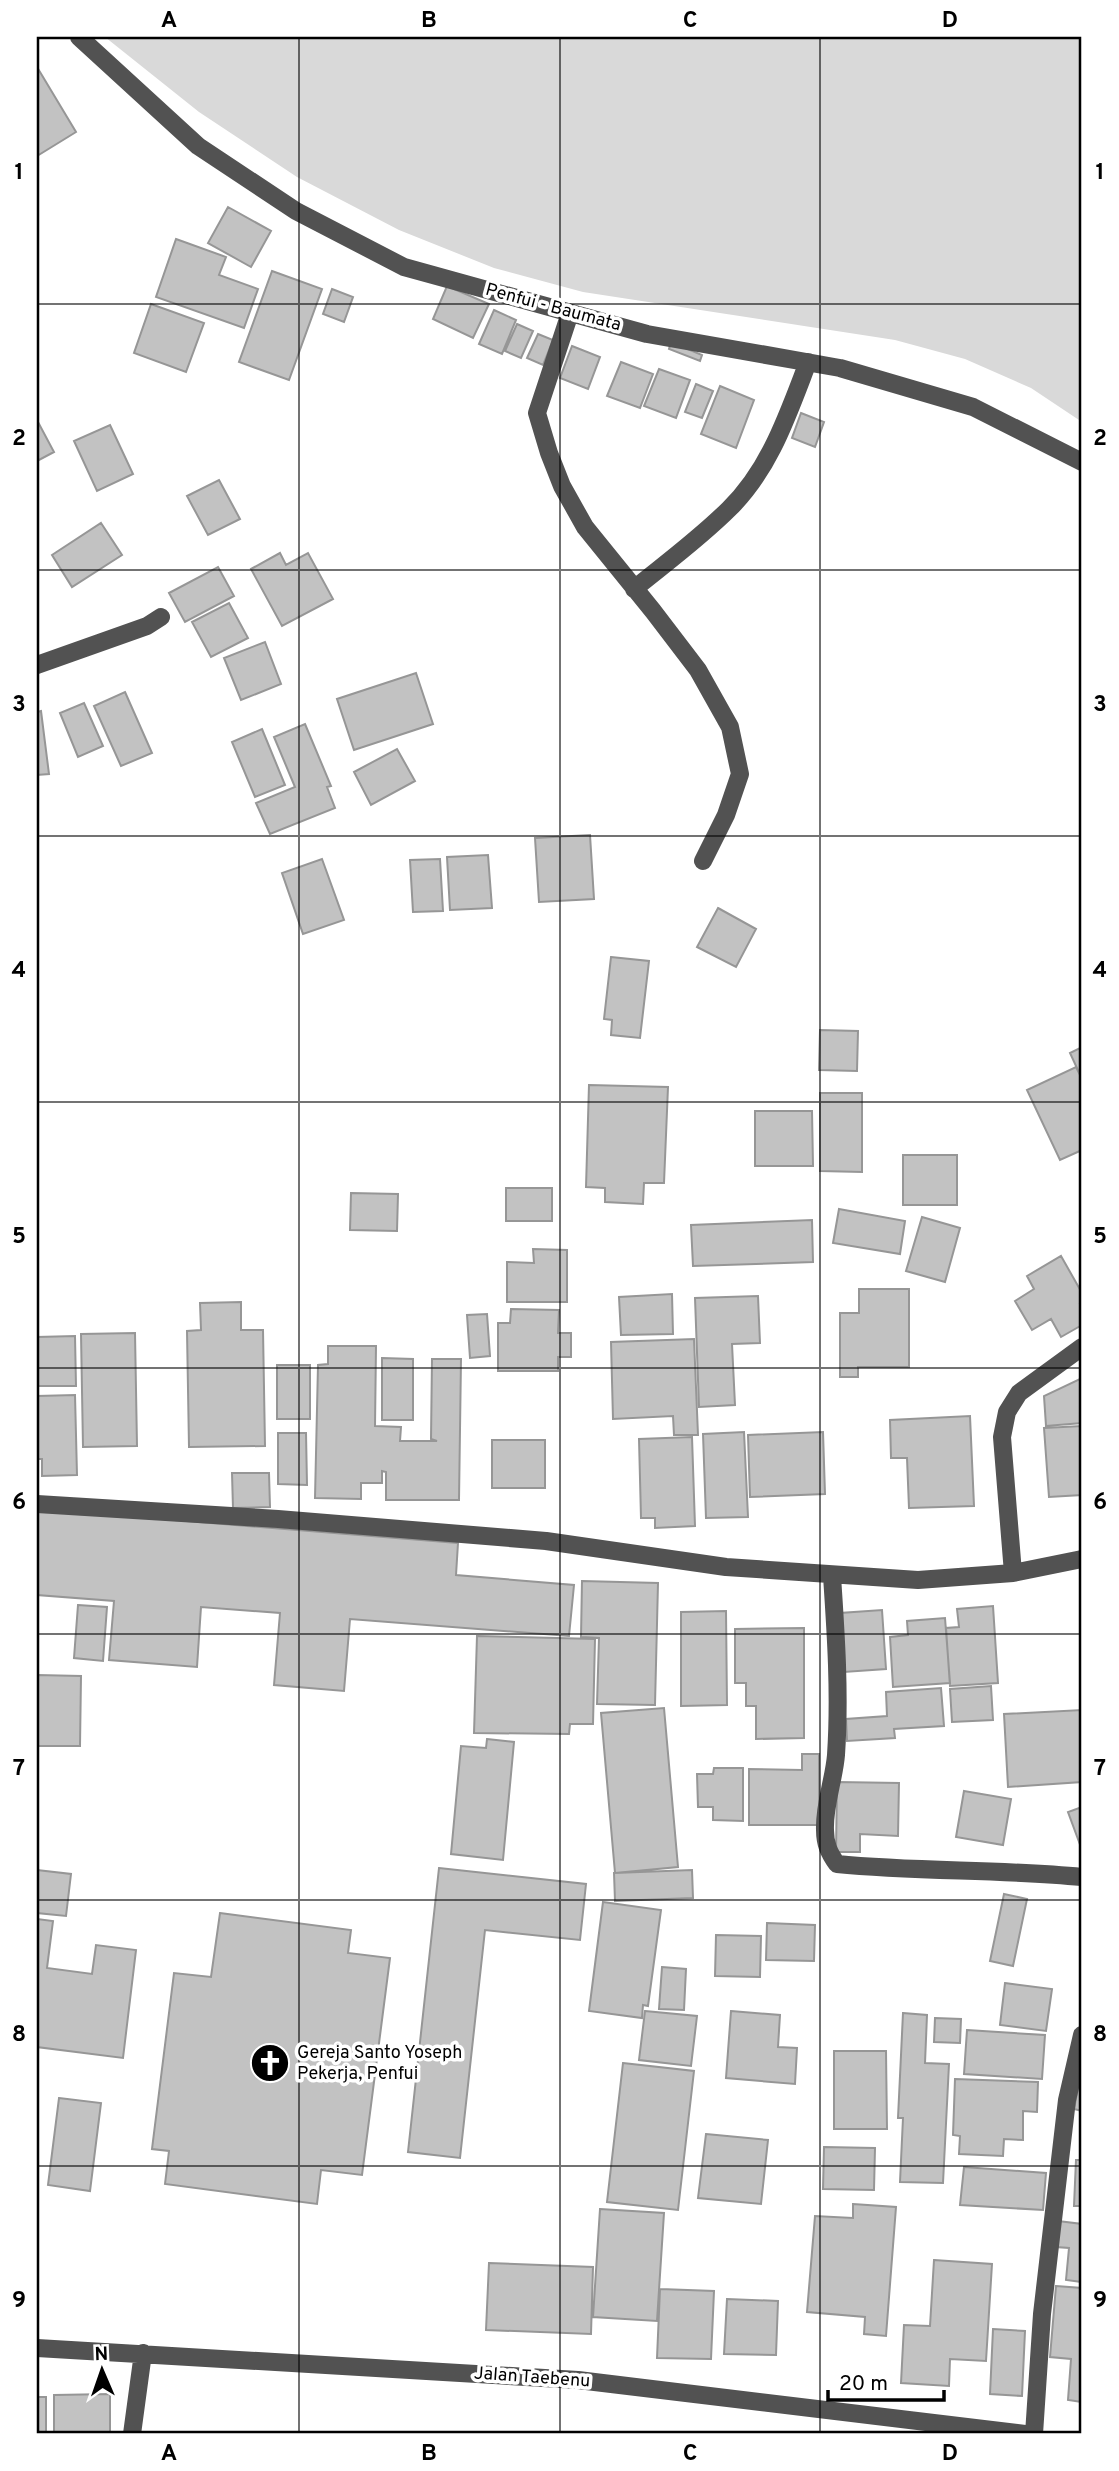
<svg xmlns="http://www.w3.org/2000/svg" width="1119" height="2471" font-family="Overpass,sans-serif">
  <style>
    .green { fill: #d9d9d9 }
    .building { fill: #c2c2c2; stroke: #969696; stroke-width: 2 }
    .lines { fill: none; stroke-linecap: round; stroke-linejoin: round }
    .minor { stroke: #525252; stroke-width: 18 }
    .grid { fill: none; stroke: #000; stroke-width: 2; stroke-opacity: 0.55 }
    .labels { text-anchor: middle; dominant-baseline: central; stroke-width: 7; stroke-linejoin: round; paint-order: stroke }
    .street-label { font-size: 18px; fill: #000; stroke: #fff }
    .poi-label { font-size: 18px; fill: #000; stroke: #fff; text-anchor: start }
    .neatline { fill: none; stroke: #000; stroke-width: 2.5 }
    .grid-label { font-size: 23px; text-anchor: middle; font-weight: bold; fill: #000 }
  </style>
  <rect width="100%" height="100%" fill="#fff"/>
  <path class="green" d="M105 37H1082V422L1031 388 965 359 895 340 583 292 494 268 399 230 297 177 199 112Z"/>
  <path class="building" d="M37 67 76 132 37 156Z
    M228 207 271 231 251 267 208 243Z
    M176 239 226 257 219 275 258 289 244 328 156 297Z
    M272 271 322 289 289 380 239 362Z
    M447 286 489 304 473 338 433 319Z
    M332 289 353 297 344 322 323 314Z
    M151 304 204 323 186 372 134 353Z
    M494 310 516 320 502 354 479 344Z
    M517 324 533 331 521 358 505 351Z
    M538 334 553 340 543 365 527 358Z
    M671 342 702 355 700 361 669 349Z
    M572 346 600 357 588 389 560 378Z
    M621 362 653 374 640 408 607 396Z
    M659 369 690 380 676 418 644 406Z
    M696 384 713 391 702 418 685 412Z
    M720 386 754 400 736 448 701 434Z
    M801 413 824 422 815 447 792 438Z
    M38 422 54 452 37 461V423Z
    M110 425 133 474 97 491 74 441Z
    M219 480 240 519 208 535 187 496Z
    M101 523 122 555 72 587 52 555Z
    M280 553 286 565 308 553 333 599 282 626 251 569Z
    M218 567 234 596 185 622 169 593Z
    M229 603 248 638 211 657 192 622Z
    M265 642 281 684 241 700 224 658Z
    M416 673 433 724 354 750 337 699Z
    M125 692 152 753 121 766 94 706Z
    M84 703 103 746 78 757 60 713Z
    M41 711 49 774 37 775V712Z
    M305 724 331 786 327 787 335 808 270 834 256 803 295 787 274 737Z
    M262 729 285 785 255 797 232 742Z
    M397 749 415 781 371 805 354 772Z
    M590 835 594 899 539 902 535 838Z
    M488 855 492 908 450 910 447 857Z
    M322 859 344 920 303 934 282 873Z
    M440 859 443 911 413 912 410 860Z
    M718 908 756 929 736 967 697 947Z
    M611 957 649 961 640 1038 611 1035 612 1020 604 1019Z
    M820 1030 858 1031 857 1071 819 1070Z
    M1082 1047V1079L1070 1053Z
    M1076 1067 1082 1079V1150L1060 1160 1027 1090Z
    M589 1085 668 1087 664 1183H644L643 1204 605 1202V1188L586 1187Z
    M820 1093H862V1172L820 1171Z
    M755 1111H812L813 1166H755Z
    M903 1155H957V1205H903Z
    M506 1188H552V1221H506Z
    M351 1193 398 1194 397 1231 350 1230Z
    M839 1209 905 1221 900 1254 833 1243Z
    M922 1217 960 1228 945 1282 906 1271Z
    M812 1220 813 1262 693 1266 691 1225Z
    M533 1249 567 1250V1302H507V1262L534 1263Z
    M1061 1256 1082 1293V1303L1080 1304 1082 1308V1325L1061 1337 1051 1319 1032 1330 1015 1301 1034 1289 1027 1276Z
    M859 1289H909V1367H858V1377H840V1313H859Z
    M672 1294 673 1334 621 1335 619 1297Z
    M758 1296 760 1343 732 1344 735 1405 699 1407 695 1298Z
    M241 1302V1330H263L265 1446 189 1447 187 1331 201 1330 200 1303Z
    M511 1309 559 1310 558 1333H571V1357H558V1371H498V1323H510Z
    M487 1314 490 1356 470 1358 467 1315Z
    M135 1333 137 1446 83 1447 81 1334Z
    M75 1336 76 1386H38L37 1337Z
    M694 1339 698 1435H674L673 1416 613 1419 611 1342Z
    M328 1346H376L375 1426 401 1427 400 1441H437L431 1439 432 1359H461L459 1500H386V1472L382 1471V1483H361V1499L315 1498 318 1365 328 1364Z
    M382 1358 413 1359V1420H382Z
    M277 1365H310V1419H277Z
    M1082 1378V1423L1046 1426 1044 1396Z
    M75 1395 77 1475 42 1476V1459H37V1396Z
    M970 1416 974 1506 909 1508 907 1458H891L890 1420Z
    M1082 1426V1495L1049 1497 1044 1428Z
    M744 1432 748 1517 706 1518 703 1434Z
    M823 1432 825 1494 750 1497 748 1435Z
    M278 1433H306L307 1485 278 1484Z
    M692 1437 695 1526 655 1528V1518H641L639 1439Z
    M492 1440H545V1488H492Z
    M232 1473H269L270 1507 233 1508Z
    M38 1509 458 1543 456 1575 574 1585 569 1636 350 1619 344 1691 274 1685 280 1613 201 1607 197 1667 109 1660 114 1601 37 1595Z
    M582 1581 658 1583 655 1705 597 1704 599 1638 581 1637Z
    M78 1605 107 1607 103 1661 74 1658Z
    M993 1606 998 1683 950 1686 946 1628 959 1627 957 1609Z
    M882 1610 886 1669 844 1672 840 1613Z
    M726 1611 727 1705 681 1706V1612Z
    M945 1618 950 1683 893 1687 890 1637 908 1635 907 1621Z
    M804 1628V1738L756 1739V1706H746V1683H735V1629Z
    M477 1636 595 1639 593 1724H570L569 1734 474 1733Z
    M37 1675 81 1676 80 1746H37Z
    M991 1686 993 1720 952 1722 950 1689Z
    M941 1688 944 1726 894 1729 895 1738 847 1741 846 1719 887 1716 886 1692Z
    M664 1708 678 1867 615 1873 601 1713Z
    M1082 1710V1782L1008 1787 1004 1714Z
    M487 1739 514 1742 503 1860 451 1854 461 1746 486 1748Z
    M802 1754H819V1825H749V1769L802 1770Z
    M714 1768H743V1821L713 1820V1807H698L697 1774H713Z
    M837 1782 899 1783 898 1836 860 1834V1852H836Z
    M964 1791 1011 1799 1003 1845 956 1837Z
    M1082 1807V1850L1068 1812Z
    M439 1868 586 1884 580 1940 485 1930 460 2158 408 2152Z
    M37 1870 71 1874 66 1916 37 1913Z
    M692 1870 693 1898 615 1901 614 1873Z
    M1004 1894 1027 1899 1013 1966 990 1961Z
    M603 1902 661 1910 648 2006 643 2005 642 2018 589 2011Z
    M220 1913 351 1930 348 1953 390 1958 362 2175 321 2170 317 2204 165 2184 169 2151 152 2149 174 1973 211 1977Z
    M37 1919 53 1921 47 1968 92 1974 96 1945 136 1950 123 2058 37 2047Z
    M767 1923 815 1925 814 1961 766 1960Z
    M716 1935 761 1936 760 1977 715 1976Z
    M662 1967 686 1969 684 2010 659 2009Z
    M1005 1983 1052 1989 1046 2031 1000 2025Z
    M645 2011 697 2016 691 2066 639 2060Z
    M731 2011 780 2015 778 2047 797 2048 795 2084 726 2078Z
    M903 2013 927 2015 925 2063 949 2064 943 2183 900 2182 903 2118H898Z
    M935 2018 961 2019 960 2043 934 2042Z
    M967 2030 1045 2035 1042 2079 964 2074Z
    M834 2051H886L887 2129H834Z
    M623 2063 694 2071 678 2210 607 2202Z
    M1082 2067V2111L1074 2109Z
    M955 2079 1038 2082 1037 2112 1023 2111V2140L1004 2139 1003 2156 959 2154 960 2136 953 2135Z
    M59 2098 101 2103 90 2191 48 2185Z
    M706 2134 768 2140 761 2204 698 2198Z
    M824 2147 875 2148 874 2190 823 2189Z
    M1076 2160H1082V2206H1074Z
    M964 2167 1046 2173 1043 2210 960 2205Z
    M853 2204 896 2207 886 2336 864 2334 865 2317 807 2312 815 2216 853 2218Z
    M600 2209 664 2213 657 2321 593 2317Z
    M1058 2221 1082 2224V2282L1066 2280 1069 2248 1056 2247Z
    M934 2260 992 2264 986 2361 950 2359 949 2386 901 2383 904 2325 930 2326Z
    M489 2263 593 2267 591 2334 486 2330Z
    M1056 2286 1082 2288V2402L1068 2400 1071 2359 1050 2357Z
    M660 2289 714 2291 711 2359 657 2358Z
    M727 2299 778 2301 776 2355 724 2354Z
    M993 2329 1025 2331 1022 2396 990 2394Z
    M110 2394V2434H54V2395Z
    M37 2397H46V2434H37Z"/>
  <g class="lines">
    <path class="minor" d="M79 37 198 146 296 211 404 267 647 334 840 368 973 407 1082 462
      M570 313 537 413 549 453 562 486 585 527 653 611 698 670 730 727 740 774 726 815 703 861
      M634 589C666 563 700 538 729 509 770 469 788 414 808 362
      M37 665 147 626 161 617
      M37 1504 278 1519 546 1541 726 1567 918 1580 1013 1573 1082 1559
      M1013 1573 1002 1437 1007 1412 1019 1393 1082 1347
      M832 1576C836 1635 840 1695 836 1755 834 1780 824 1804 825 1830 825 1844 829 1853 837 1864 919 1872 1001 1869 1082 1877
      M37 2348 578 2380 1025 2434
      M132 2434 143 2353
      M1034 2434 1042 2314 1067 2100 1082 2035"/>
  </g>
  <path class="grid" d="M299 37V2434M560 37V2434M820 37V2434M37 304H1082M37 570H1082M37 836H1082M37 1102H1082M37 1368H1082M37 1634H1082M37 1900H1082M37 2166H1082"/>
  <defs>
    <g id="church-disc" transform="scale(2.0125)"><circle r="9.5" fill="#000" stroke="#fff"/><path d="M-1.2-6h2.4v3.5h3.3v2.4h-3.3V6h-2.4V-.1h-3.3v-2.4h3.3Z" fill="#fff"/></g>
  </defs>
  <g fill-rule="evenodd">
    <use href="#church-disc" x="270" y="2063"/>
  </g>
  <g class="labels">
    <g class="street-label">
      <text transform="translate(553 308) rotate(15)">Penfui - Baumata</text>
      <text transform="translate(532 2378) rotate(4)">Jalan Taebenu</text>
    </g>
    <g class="poi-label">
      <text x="297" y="2053">Gereja Santo Yoseph<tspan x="297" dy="21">Pekerja, Penfui</tspan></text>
    </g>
  </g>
  <rect width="1119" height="2471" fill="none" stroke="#ffffff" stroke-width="77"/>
  <g transform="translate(102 2370) rotate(358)" stroke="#ffffff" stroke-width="5" paint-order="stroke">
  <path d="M0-5L12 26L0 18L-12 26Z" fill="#000000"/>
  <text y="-10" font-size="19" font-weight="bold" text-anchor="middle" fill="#000000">N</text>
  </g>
  <path d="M828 2390v10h116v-10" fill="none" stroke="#000000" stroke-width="3.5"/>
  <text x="839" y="2390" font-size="21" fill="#000000" stroke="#ffffff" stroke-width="5" paint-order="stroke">20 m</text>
  <rect x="38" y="38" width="1042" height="2394" class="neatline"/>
  <g class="grid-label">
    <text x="169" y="27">A</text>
    <text x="429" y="27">B</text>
    <text x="690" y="27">C</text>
    <text x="950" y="27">D</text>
    <text x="19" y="179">1</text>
    <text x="1100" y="179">1</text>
    <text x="19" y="445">2</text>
    <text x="1100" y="445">2</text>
    <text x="19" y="711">3</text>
    <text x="1100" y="711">3</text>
    <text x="19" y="977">4</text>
    <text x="1100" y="977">4</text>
    <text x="19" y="1243">5</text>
    <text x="1100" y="1243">5</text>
    <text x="19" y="1509">6</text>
    <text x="1100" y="1509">6</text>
    <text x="19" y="1775">7</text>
    <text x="1100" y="1775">7</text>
    <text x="19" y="2041">8</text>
    <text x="1100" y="2041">8</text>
    <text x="19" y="2307">9</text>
    <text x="1100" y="2307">9</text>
    <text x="169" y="2460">A</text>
    <text x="429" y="2460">B</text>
    <text x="690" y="2460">C</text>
    <text x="950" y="2460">D</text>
  </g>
</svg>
